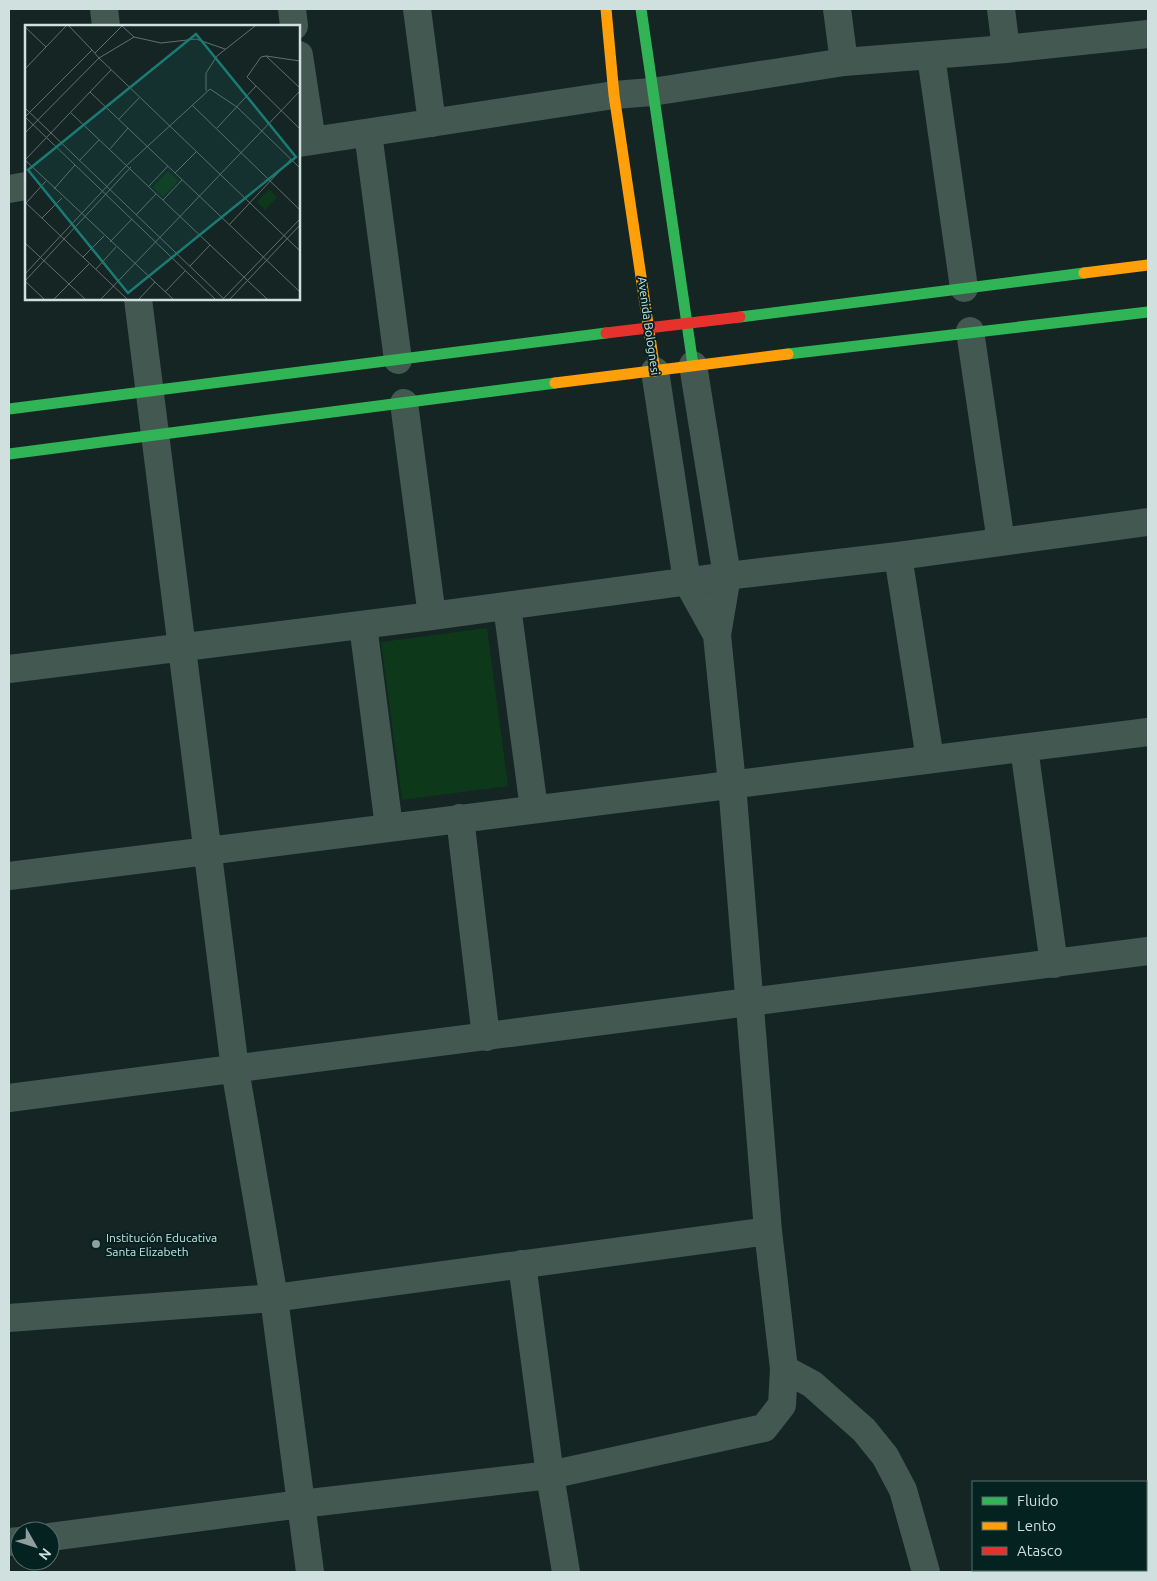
<svg xmlns="http://www.w3.org/2000/svg" width="1157" height="1581" font-family="Ubuntu,sans-serif">
  <style>
    .green { fill: #0d391a }
    .lines { fill: none; stroke-linecap: round; stroke-linejoin: round }
    .street { stroke: #425851; stroke-width: 28 }
    .fast { stroke: #30b455; stroke-width: 11 }
    .slow { stroke: #ff9f0a; stroke-width: 11 }
    .jam { stroke: #e5322d; stroke-width: 11 }
    .poi-dot { fill: #8e9f9d; stroke: #032220; stroke-width: 2 }
    .labels { text-anchor: middle; dominant-baseline: central; stroke-width: 4; stroke-linejoin: round; paint-order: stroke }
    .street-label { font-size: 12px; fill: #cfe0de; stroke: #032220 }
    .poi-label { font-size: 12px; fill: #cfe0de; stroke: #032220; text-anchor: start }
    .inset-road { fill: none; stroke: #5f706e; stroke-width: 1 }
    .view { fill: #197b74; fill-opacity: 0.15; stroke: #197b74; stroke-width: 2.5 }
    .inset-edge { fill: none; stroke: #cfe0de; stroke-width: 2.5 }
  </style>
  <rect width="100%" height="100%" fill="#142524"/>
  <path class="green" d="M487 628 508 786 402 800 381 642Z"/>
  <g class="lines">
    <path class="street" d="M104 9 106 26
      M292 9 294 26
      M417 9 432 123
      M837 9 844 62
      M1001 9 1006 49
      M299 55 312 141
      M931 56 964 288
      M368 133 398 360
      M299 143 614 95 652 92 844 62 1006 49 1148 34
      M9 189 26 186
      M138 299 235 1069 274 1298 310 1572
      M970 331 1001 542
      M655 371 687 581 717 635
      M404 403 432 616
      M898 556 930 759
      M507 606 534 809
      M363 625 389 827
      M9 669 432 616 727 576 898 556 1148 522
      M1024 748 1054 964
      M460 818 486 1037
      M9 876 1148 732
      M9 1098 749 1002 1148 951
      M522 1264 550 1475 566 1572
      M9 1318 274 1298 768 1231
      M784 1369 812 1384 864 1430 885 1456 903 1490 926 1572
      M1146 1527 1148 1524
      M50 1537 301 1504 550 1475 764 1428 782 1405 784 1369 768 1231 732 784 717 635 727 576 693 365
      M9 1542 20 1541
      M1104 1572 1107 1570"/>
    <path class="fast" d="M641 9 693 365
      M740 317 1084 273
      M788 354 1148 312
      M9 409 606 333
      M9 454 555 383"/>
    <path class="slow" d="M606 9 614 95 655 371
      M1084 273 1148 265
      M555 383 788 354"/>
    <path class="jam" d="M606 333 740 317"/>
  </g>
  <circle class="poi-dot" cx="96" cy="1244" r="5"/>
  <g class="labels">
    <g class="street-label">
      <text transform="translate(649 326) rotate(82)">Avenida Bolognesi</text>
    </g>
    <g class="poi-label">
      <text x="106" y="1237">Institución Educativa<tspan x="106" dy="14">Santa Elizabeth</tspan></text>
    </g>
  </g>
  <g transform="translate(25 25)">
    <rect width="275" height="275" fill="#142524"/>
    <path d="M143 146 153 156 138 172 128 162ZM244 164 252 172 240 185 232 177Z" fill="#0d391a"/>
    <path class="inset-road" d="M44 1 67 25M97 1 109 12M0 2 21 22M200 24 171 14 136 18 109 12 74 33 275 226M70 28 97 1M241 31 275 36M0 44 41 1M86 45 0 135 148 274M275 63 241 31 236 32 222 52 275 104M181 66V48L192 31 230 1M65 67 275 267M167 80 275 185M0 83 199 274M46 88 242 274M0 92 190 274M0 92 67 25 74 33 0 108M94 94 114 73M192 103 231 61M85 124 103 103M54 136 74 115M150 148 171 127M123 162 143 141M29 164 50 140M138 175 157 155M0 177 102 274M1 178 21 156M111 190 131 169M17 193 37 173M204 200 266 134M85 217 107 194M0 218 60 274M58 232 79 211M165 241 185 220M71 244 91 222M0 249 101 141 185 64 212 82 275 143M140 267 160 246M19 274 0 256 106 142M29 274 65 238M76 274 275 66M114 274 130 257M198 274 275 194M205 274 275 200"/>
    <path class="view" d="M171 9 271 132 103 268 3 145Z"/>
    <rect width="275" height="275" class="inset-edge"/>
  </g>
  <rect width="1157" height="1581" fill="none" stroke="#cfe0de" stroke-width="20"/>
  <rect x="972" y="1481" width="175" height="90" fill="#032220" stroke="#556e6c"/>
  <rect x="982" y="1497" width="25" height="8" fill="#30b455" stroke="#556e6c"/>
  <text x="1017" y="1506" font-size="15" fill="#cfe0de">Fluido</text>
  <rect x="982" y="1522" width="25" height="8" fill="#ff9f0a" stroke="#556e6c"/>
  <text x="1017" y="1531" font-size="15" fill="#cfe0de">Lento</text>
  <rect x="982" y="1547" width="25" height="8" fill="#e5322d" stroke="#556e6c"/>
  <text x="1017" y="1556" font-size="15" fill="#cfe0de">Atasco</text>
  <g transform="translate(35 1546) rotate(129)"><circle r="24" fill="#032220" stroke="#556e6c"/>
  <path d="M0-4L9 19L0 12L-9 19Z" fill="#8e9f9d"/>
  <text y="-8" font-size="14" font-weight="bold" text-anchor="middle" fill="#cfe0de">N</text>
  </g>
</svg>
